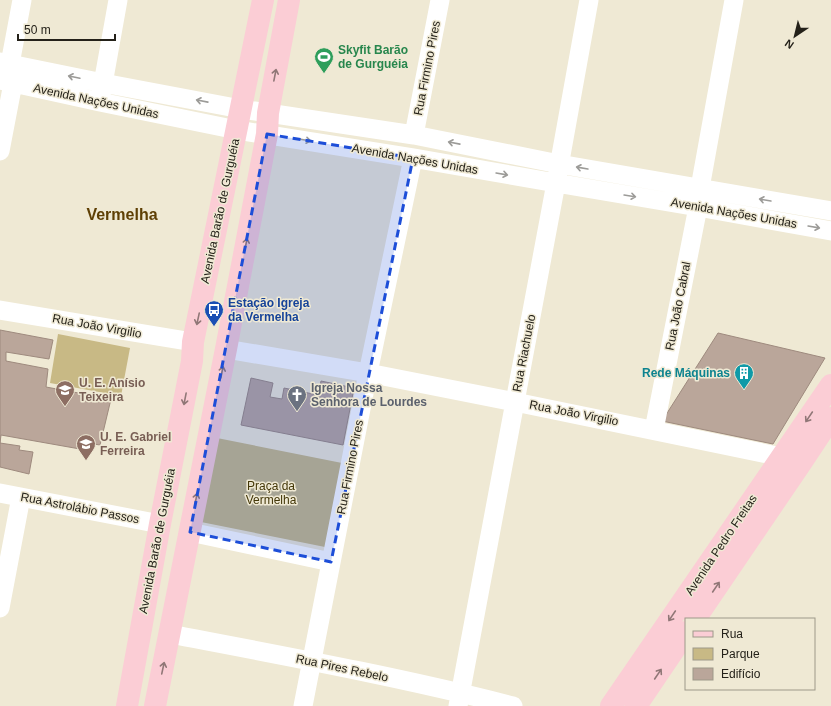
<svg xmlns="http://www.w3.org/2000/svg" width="831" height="706" font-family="Arial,sans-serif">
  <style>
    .green { fill: #c8b985 }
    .building { fill: #baa69a; stroke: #9e8a7e }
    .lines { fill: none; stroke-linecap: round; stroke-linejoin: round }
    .minor { stroke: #fff; stroke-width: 19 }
    .major { stroke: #fbcdd5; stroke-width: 22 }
    .oneway { stroke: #907777 }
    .oneway2 { stroke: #9c9b98 }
    .marked { fill: #1d4ed8; fill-opacity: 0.2; stroke: #1d4ed8; stroke-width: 3; stroke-dasharray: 8 5; stroke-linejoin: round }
    .labels { text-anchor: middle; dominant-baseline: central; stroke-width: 3; stroke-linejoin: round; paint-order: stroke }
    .leisure-label { font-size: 12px; font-weight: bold; fill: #27864d; stroke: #efe9d4; text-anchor: start }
    .street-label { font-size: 12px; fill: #242119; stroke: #efe9d4 }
    .transit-label { font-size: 12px; font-weight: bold; fill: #164399; stroke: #efe9d4; text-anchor: start }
    .culture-label { font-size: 12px; font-weight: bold; fill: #0d838f; stroke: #efe9d4; text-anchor: end }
    .education-label { font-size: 12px; font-weight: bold; fill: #785e54; stroke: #efe9d4; text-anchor: start }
    .worship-label { font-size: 12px; font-weight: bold; fill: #5b616d; stroke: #efe9d4; text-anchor: start }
    .park-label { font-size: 12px; fill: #433708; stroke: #efe9d4 }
    .district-label { font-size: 16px; font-weight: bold; fill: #5e3f04; stroke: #efe9d4 }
  </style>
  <rect width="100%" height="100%" fill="#efe9d4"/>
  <path class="green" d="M58 334 130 348 121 396 50 383Z
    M217 438 342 463 325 547 201 522Z"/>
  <path class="building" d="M0 330 53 340 49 359 6 352V361L48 369 46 387 111 399 100 445 81 442 80 449 1 435 0 443 20 446 19 450 33 452 29 474 0 467Z
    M718 333 825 358 773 444 662 421Z
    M251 378 273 383 270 397 282 399 284 388 318 395 321 381 354 388 343 445 241 425Z"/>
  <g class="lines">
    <path class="minor" d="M0 62 103 83 241 109 414 135 559 164 831 211
      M10 64 22 0
      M0 80 100 102 237 130 413 158 556 183 698 207 831 231
      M101 95 118 0
      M414 135 440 0
      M0 151 13 83
      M700 188 734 0
      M0 310 193 342
      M226 349 368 373 515 402 782 457 794 461
      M654 430 698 207
      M0 493 160 524
      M190 532 331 562
      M0 608 21 497
      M170 634C285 656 400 677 513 706
      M303 706 368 373 413 158
      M458 706 556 183 589 0"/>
    <path class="major" d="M695 619 801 463 831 418
      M127 706 160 524 192 361 193 342 263 0
      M155 706 226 349 267 134 268 113 289 0
      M611 706 831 385
      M636 706 686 632"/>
  </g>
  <defs><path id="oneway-shaft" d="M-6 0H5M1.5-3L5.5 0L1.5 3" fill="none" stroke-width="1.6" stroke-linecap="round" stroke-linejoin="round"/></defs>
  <g class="oneway">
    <use href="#oneway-shaft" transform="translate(275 75) rotate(-79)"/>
    <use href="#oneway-shaft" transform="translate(246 244) rotate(-80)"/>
    <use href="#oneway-shaft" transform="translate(198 319) rotate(102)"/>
    <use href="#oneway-shaft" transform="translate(222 372) rotate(-79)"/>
    <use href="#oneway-shaft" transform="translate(185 399) rotate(101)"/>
    <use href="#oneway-shaft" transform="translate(809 417) rotate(124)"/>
    <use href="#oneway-shaft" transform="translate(196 499) rotate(-79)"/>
    <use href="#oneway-shaft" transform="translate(716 587) rotate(-56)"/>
    <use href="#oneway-shaft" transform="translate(672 616) rotate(124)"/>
    <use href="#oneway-shaft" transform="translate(163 668) rotate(-78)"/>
    <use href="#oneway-shaft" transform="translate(658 674) rotate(-56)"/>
  </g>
  <g class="oneway2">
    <use href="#oneway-shaft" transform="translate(74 77) rotate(-168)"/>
    <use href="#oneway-shaft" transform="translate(202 101) rotate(-169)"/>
    <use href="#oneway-shaft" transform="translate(305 140) rotate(9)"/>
    <use href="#oneway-shaft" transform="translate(454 143) rotate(-169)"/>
    <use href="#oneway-shaft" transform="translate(582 168) rotate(-170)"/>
    <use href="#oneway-shaft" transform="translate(502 174) rotate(10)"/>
    <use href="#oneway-shaft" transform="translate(630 196) rotate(9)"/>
    <use href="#oneway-shaft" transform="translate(765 200) rotate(-170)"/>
    <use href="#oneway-shaft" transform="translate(814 227) rotate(10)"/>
  </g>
  <path class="marked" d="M267 134 413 158 331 562 190 532Z"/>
  <defs>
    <g id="stadium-pin" transform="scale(1)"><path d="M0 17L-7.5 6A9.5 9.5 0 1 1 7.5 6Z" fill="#2e9e5b" stroke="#efe9d4"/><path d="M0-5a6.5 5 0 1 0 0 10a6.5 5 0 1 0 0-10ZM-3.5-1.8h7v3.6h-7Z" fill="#fff"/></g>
    <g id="bus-pin" transform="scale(1)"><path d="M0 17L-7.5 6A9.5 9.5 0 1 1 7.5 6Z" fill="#1a4fb4" stroke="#efe9d4"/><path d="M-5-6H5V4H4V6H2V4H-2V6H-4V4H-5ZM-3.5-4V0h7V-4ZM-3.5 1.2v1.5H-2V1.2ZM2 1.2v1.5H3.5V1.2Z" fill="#fff"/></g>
    <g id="building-pin" transform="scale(1)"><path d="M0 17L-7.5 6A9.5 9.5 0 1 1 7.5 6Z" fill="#0f9aa8" stroke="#efe9d4"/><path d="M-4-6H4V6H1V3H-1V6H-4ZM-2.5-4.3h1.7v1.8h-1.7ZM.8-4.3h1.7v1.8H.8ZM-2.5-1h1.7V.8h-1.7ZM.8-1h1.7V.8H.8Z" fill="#fff"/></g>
    <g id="school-pin" transform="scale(1)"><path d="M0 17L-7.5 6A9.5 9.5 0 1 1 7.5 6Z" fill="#8d6e63" stroke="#efe9d4"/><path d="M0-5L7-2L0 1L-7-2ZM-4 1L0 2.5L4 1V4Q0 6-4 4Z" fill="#fff"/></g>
    <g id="church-pin" transform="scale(1)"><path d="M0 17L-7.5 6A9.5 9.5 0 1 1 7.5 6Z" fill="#6b7280" stroke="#efe9d4"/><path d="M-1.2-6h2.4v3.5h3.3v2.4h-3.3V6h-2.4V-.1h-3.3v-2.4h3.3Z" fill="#fff"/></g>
  </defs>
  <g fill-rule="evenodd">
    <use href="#stadium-pin" x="324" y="57"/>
    <use href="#bus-pin" x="214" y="310"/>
    <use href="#building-pin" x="744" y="373"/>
    <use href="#school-pin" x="65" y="390"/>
    <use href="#church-pin" x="297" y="395"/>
    <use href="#school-pin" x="86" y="444"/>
  </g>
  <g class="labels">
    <g class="leisure-label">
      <text x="338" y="50">Skyfit Barão<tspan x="338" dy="14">de Gurguéia</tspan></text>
    </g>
    <g class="street-label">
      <text transform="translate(427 68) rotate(-79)">Rua Firmino Pires</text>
      <text transform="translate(96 101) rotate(12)">Avenida Nações Unidas</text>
      <text transform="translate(415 159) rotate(10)">Avenida Nações Unidas</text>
      <text transform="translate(220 211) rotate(-78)">Avenida Barão de Gurguéia</text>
      <text transform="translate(734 213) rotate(10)">Avenida Nações Unidas</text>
      <text transform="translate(678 306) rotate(-79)">Rua João Cabral</text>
      <text transform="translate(97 326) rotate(10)">Rua João Virgilio</text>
      <text transform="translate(524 353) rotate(-79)">Rua Riachuelo</text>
      <text transform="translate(574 413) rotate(11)">Rua João Virgilio</text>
      <text transform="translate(350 467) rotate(-79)">Rua Firmino Pires</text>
      <text transform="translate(80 508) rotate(11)">Rua Astrolábio Passos</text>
      <text transform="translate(157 541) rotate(-79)">Avenida Barão de Gurguéia</text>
      <text transform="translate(721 545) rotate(-56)">Avenida Pedro Freitas</text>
      <text transform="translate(342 668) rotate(12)">Rua Pires Rebelo</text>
    </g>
    <g class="transit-label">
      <text x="228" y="303">Estação Igreja<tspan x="228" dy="14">da Vermelha</tspan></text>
    </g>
    <g class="culture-label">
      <text x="730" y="373">Rede Máquinas</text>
    </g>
    <g class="education-label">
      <text x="79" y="383">U. E. Anísio<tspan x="79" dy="14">Teixeira</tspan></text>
      <text x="100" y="437">U. E. Gabriel<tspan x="100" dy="14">Ferreira</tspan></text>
    </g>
    <g class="worship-label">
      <text x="311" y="388">Igreja Nossa<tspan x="311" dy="14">Senhora de Lourdes</tspan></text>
    </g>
    <g class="park-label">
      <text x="271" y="486">Praça da<tspan x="271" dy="14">Vermelha</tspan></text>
    </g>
    <g class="district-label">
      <text x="122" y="214">Vermelha</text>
    </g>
  </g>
  <rect x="685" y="618" width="130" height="72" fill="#efe9d4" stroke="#9e9989"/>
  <rect x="693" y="631" width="20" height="6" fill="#fbcdd5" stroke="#9e9989"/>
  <text x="721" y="638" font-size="12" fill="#242119">Rua</text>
  <rect x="693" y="648" width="20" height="12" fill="#c8b985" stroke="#9e9989"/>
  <text x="721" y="658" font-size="12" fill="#242119">Parque</text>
  <rect x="693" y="668" width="20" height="12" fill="#baa69a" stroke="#9e9989"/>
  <text x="721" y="678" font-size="12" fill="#242119">Edifício</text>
  <g transform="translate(795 36) rotate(215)" stroke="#efe9d4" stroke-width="3" paint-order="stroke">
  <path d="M0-3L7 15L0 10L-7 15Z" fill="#242119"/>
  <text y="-6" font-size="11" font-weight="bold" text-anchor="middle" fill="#242119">N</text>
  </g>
  <path d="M18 34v6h97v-6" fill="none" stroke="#242119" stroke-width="2"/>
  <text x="24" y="34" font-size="12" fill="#242119" stroke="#efe9d4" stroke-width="3" paint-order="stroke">50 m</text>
</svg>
